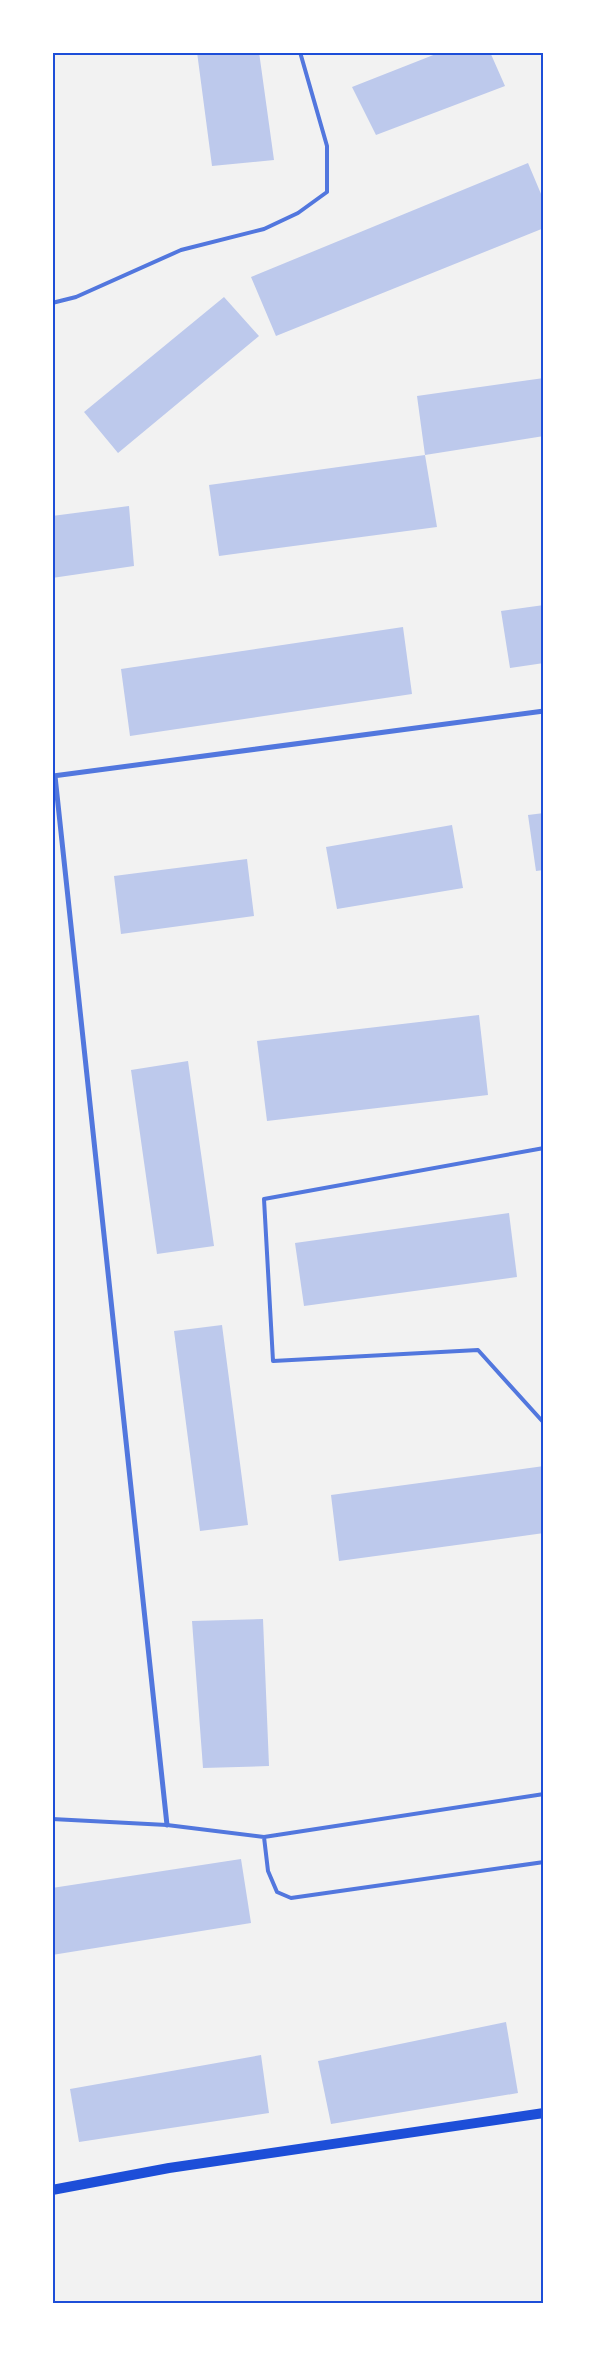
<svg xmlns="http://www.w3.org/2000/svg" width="596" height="2356" font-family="Helvetica,sans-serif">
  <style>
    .building { fill: #bdc9ec }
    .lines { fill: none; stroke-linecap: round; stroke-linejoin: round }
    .service { stroke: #5277de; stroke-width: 4 }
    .minor { stroke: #5277de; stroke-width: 5 }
    .secondary { stroke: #1d4ed8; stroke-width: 10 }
    .neatline { fill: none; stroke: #1d4ed8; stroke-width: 2 }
  </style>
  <rect width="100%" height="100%" fill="#f2f2f2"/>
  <path class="building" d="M197 52H259L274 160 212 166Z
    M441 52H490L505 86 376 135 352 87Z
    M528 163 544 201V228L276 336 251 277Z
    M224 297 259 336 118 453 84 412Z
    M544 378V436L425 455 417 396Z
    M425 455 437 527 219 556 209 485Z
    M129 506 134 566 52 578V516Z
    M544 605V663L510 668 501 611Z
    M403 627 412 694 130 736 121 669Z
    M544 813V870L536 871 528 815Z
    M452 825 463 888 337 909 326 847Z
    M247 859 254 916 121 934 114 876Z
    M479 1015 488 1095 267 1121 257 1041Z
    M188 1061 214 1246 157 1254 131 1070Z
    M509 1213 517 1277 304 1306 295 1243Z
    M222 1325 248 1525 200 1531 174 1331Z
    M544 1466V1533L339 1561 331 1495Z
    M263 1619 269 1766 203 1768 192 1621Z
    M241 1859 251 1923 52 1955V1888Z
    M506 2022 518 2093 331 2124 318 2061Z
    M261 2055 269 2113 79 2142 70 2089Z"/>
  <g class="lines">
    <path class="service" d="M52 303 76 297 181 250 264 229 298 213 327 192V146L300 52
      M544 1148 264 1199 273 1361 478 1350 544 1423
      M52 1819 167 1825 264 1837 544 1794
      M264 1837 268 1871 277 1892 291 1898 544 1862"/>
    <path class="minor" d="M53 776 544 711
      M55 776 167 1825"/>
    <path class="secondary" d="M52 2190 169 2168 544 2113"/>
  </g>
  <rect width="596" height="2356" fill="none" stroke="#ffffff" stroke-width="108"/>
  <rect x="54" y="54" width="488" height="2248" class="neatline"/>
</svg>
